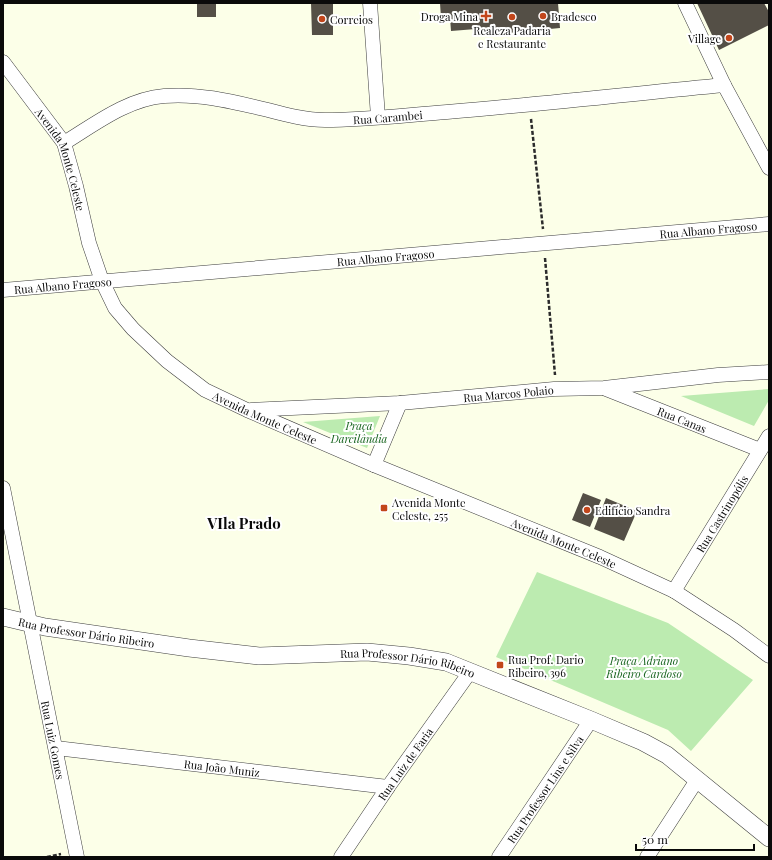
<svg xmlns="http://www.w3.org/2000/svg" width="772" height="860" font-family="'Playfair Display',serif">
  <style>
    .green { fill: #bcebb0 }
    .building { fill: #544f46 }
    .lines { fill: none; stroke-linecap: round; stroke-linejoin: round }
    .minor-casing { stroke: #3d3d3d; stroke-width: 15 }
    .tertiary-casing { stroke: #3d3d3d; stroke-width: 18 }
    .path { stroke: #2c2c2c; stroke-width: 2.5; stroke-dasharray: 4 2; stroke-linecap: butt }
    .minor { stroke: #fff; stroke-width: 14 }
    .tertiary { stroke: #fff; stroke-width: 17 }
    .poi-dot { fill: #c2461b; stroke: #fff; stroke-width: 1.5 }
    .labels { text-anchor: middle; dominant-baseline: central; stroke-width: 4; stroke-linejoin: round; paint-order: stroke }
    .poi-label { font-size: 11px; fill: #0a0a0a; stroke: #fff; text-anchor: start }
    .street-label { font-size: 11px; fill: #0a0a0a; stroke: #fff }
    .park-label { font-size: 11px; font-style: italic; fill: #18651f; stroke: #fff }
    .district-label { font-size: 15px; font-weight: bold; fill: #0a0a0a; stroke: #fff }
  </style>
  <rect width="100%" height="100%" fill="#fcffe8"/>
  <path class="green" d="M769 389V400L754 426 681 396Z
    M380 416 367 448 303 422Z
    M537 572 668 623 753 680 691 751 668 730 496 657Z"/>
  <path class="building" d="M197 3H216V17H197Z
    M311 3H333V35H312Z
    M440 3H558L560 28 476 36V29L451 31 450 18H441Z
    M697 3H764L769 12V25L719 50Z
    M583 493 601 500 590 527 572 520Z
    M606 498 637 511 624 541 594 529Z"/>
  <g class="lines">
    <g class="minor-casing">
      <g id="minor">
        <path d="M370 3 378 117"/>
        <path d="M685 3 724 85 769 168"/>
        <path id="s1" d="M3 62 64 143 76 186 89 243 102 281 115 308 133 329 167 361 205 390 247 410 374 465 600 557 674 591 734 630 769 656"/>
        <path id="s2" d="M64 143C95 124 127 99 164 96 200 93 234 102 268 110 287 115 306 120 325 120 366 120 406 115 447 112 540 104 632 94 724 85"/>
        <path id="s3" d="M3 290 769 224"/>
        <path id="s4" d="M606 389 760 450"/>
        <path id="s5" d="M251 410 400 403 554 389 604 388 718 375 769 372"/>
        <path d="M374 465 400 403"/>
        <path id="s6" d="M3 488 77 857"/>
        <path id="s7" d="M674 591 769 436"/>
        <path id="s8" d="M56 748 388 787"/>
        <path id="s9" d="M341 857 388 787 470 672"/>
        <path id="s10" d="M499 857 591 720"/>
        <path d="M647 857 697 780"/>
      </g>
    </g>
    <g class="tertiary-casing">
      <g id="tertiary">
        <path id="s11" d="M3 617 45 627 189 648 259 656 367 652 409 656 446 662 591 720 643 742 667 755 769 838"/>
      </g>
    </g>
    <path class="path" d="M531 119 543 229
      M545 258 555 375
      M47 857 61 854"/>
    <use href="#minor" class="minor"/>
    <use href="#tertiary" class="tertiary"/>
  </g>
  <g class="poi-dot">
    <path d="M484 10h4v4h4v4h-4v4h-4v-4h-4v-4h4z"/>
    <circle cx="543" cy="16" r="4"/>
    <circle cx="512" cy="17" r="4"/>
    <circle cx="322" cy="19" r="4"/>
    <circle cx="729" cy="38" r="4"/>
    <rect x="380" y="504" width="8" height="8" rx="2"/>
    <circle cx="587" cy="510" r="4"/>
    <rect x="496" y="661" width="8" height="8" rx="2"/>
  </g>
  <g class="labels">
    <g class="poi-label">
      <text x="478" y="16" text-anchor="end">Droga Mina</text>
      <text x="551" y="16">Bradesco</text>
      <text x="330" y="19">Correios</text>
      <text x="512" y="30" text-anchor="middle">Realeza Padaria<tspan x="512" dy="13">e Restaurante</tspan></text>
      <text x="721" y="38" text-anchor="end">Village</text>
      <text x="392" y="502">Avenida Monte<tspan x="392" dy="13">Celeste, 255</tspan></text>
      <text x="595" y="510">Edifício Sandra</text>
      <text x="508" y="659">Rua Prof. Dario<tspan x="508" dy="13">Ribeiro, 396</tspan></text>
    </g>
    <g class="street-label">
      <text stroke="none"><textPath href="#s2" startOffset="338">Rua Carambei</textPath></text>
      <text stroke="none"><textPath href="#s1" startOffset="115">Avenida Monte Celeste</textPath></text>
      <text stroke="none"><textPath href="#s3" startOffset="708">Rua Albano Fragoso</textPath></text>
      <text stroke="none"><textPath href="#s3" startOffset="384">Rua Albano Fragoso</textPath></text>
      <text stroke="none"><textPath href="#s3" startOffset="60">Rua Albano Fragoso</textPath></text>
      <text stroke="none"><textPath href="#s5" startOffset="258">Rua Marcos Polaio</textPath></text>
      <text stroke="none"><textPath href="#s1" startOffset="463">Avenida Monte Celeste</textPath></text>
      <text stroke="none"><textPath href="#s4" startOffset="82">Rua Canas</textPath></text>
      <text stroke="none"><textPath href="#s7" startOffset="91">Rua Castrinopólis</textPath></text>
      <text stroke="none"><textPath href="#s1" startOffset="787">Avenida Monte Celeste</textPath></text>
      <text stroke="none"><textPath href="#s11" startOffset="85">Rua Professor Dário Ribeiro</textPath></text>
      <text stroke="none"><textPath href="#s11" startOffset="409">Rua Professor Dário Ribeiro</textPath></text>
      <text stroke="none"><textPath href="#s6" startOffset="257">Rua Luiz Gomes</textPath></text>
      <text stroke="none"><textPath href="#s9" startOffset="113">Rua Luiz de Faria</textPath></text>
      <text stroke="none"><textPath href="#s8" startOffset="167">Rua João Muniz</textPath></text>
      <text stroke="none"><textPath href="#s10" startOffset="82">Rua Professor Lins e Silva</textPath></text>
    </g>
    <g class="park-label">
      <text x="359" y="425">Praça<tspan x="359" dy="13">Darcilândia</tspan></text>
      <text x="644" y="660">Praça Adriano<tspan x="644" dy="13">Ribeiro Cardoso</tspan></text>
    </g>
    <g class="district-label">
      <text x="244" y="523">VIla Prado</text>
    </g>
  </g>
  <rect width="772" height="860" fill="none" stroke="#0a0a0a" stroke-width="8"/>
  <path d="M636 844v6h118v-6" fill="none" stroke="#0a0a0a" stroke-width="2"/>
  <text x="642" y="844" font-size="12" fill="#0a0a0a" stroke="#ffffff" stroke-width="3" paint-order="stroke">50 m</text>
</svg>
